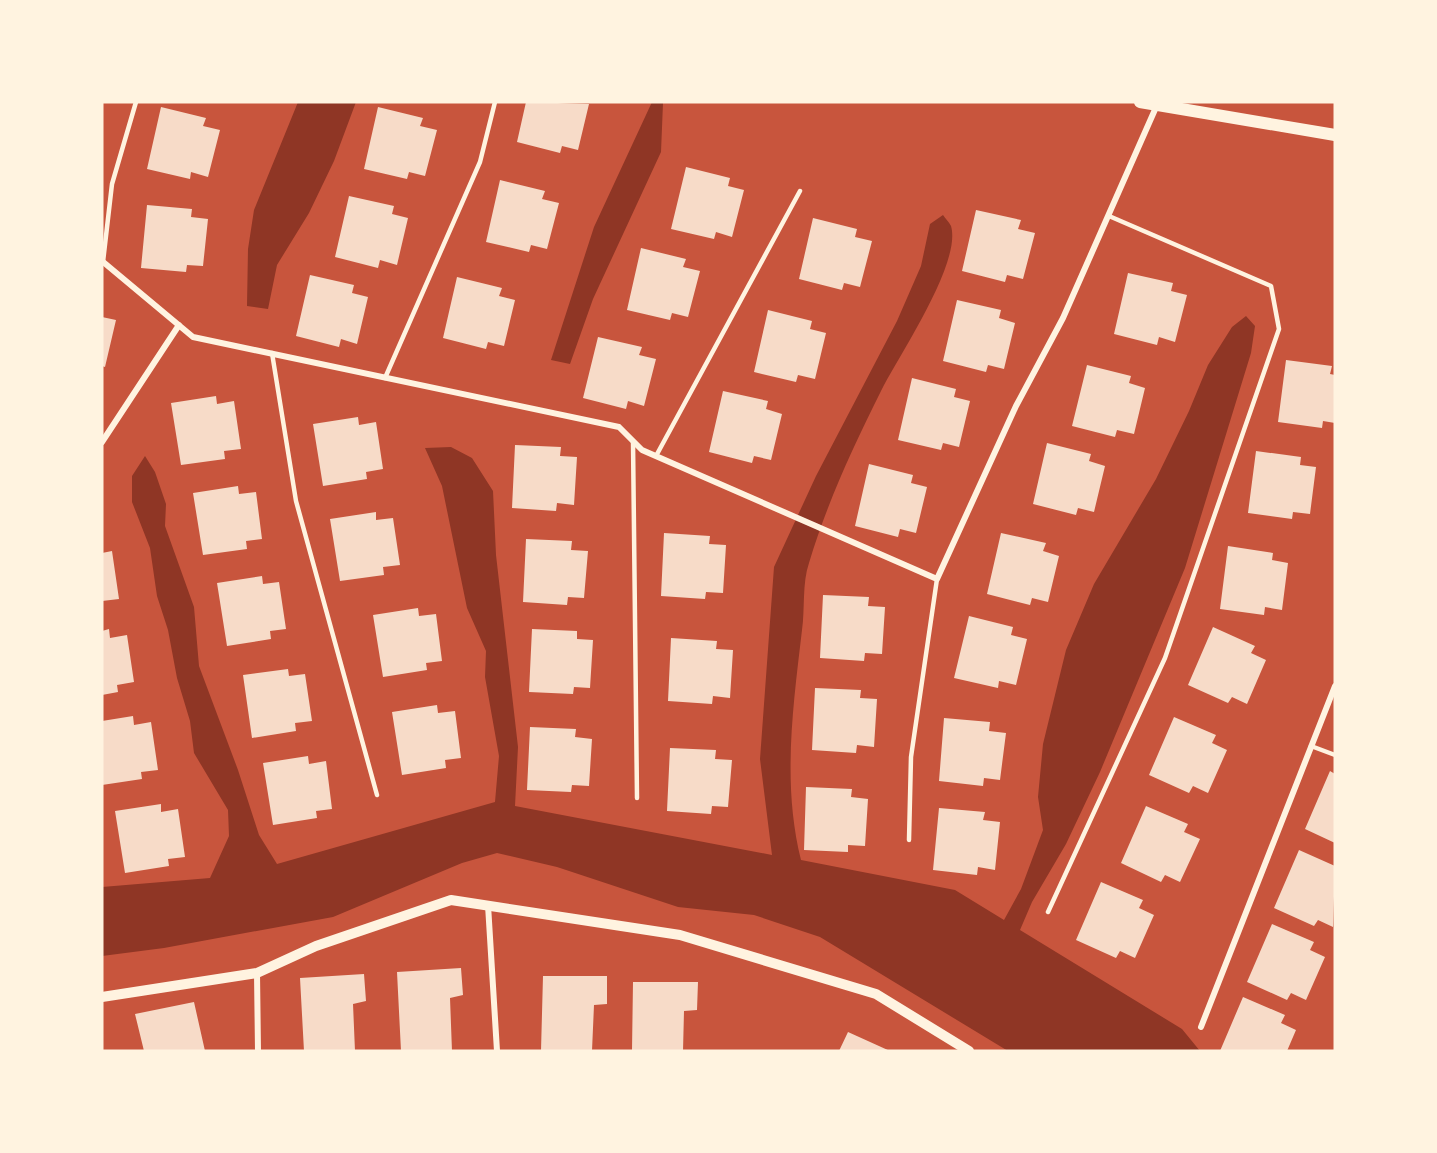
<svg xmlns="http://www.w3.org/2000/svg" width="1437" height="1153" font-family="Rubik,sans-serif">
  <style>
    .water { fill: #8f3625 }
    .building { fill: #f7dbc8 }
    .lines { fill: none; stroke-linecap: round; stroke-linejoin: round }
    .service { stroke: #fff3e0; stroke-width: 4.5 }
    .minor { stroke: #fff3e0; stroke-width: 6 }
    .tertiary { stroke: #fff3e0; stroke-width: 10 }
    .secondary { stroke: #fff3e0; stroke-width: 12 }
  </style>
  <rect width="100%" height="100%" fill="#c8553d"/>
  <path class="water" d="M298 102H356L334 161 309 213 277 265 268 309 247 306 248 249 254 210Z
    M652 102 663 103 661 152 593 299 570 364 551 360 594 227Z
    M943 215C945 218 949 222 951 226 962 263 898 357 881 391 853 447 827 503 809 563 802 583 805 609 802 630 793 707 782 784 801 860L955 890 1004 920 1021 889 1043 830 1038 797 1043 744 1066 650 1094 584 1156 479 1189 411 1208 365 1232 327 1246 316 1255 326 1251 353 1185 568 1100 772 1066 844 1032 902 1020 930 1182 1029 1200 1051H1008L820 937 754 915 678 907 557 867 497 853 462 863 333 917 164 948 102 956V887L210 878 229 836 228 810 194 753 190 721 177 678 168 630 157 596 150 548 132 502V476L145 456 155 472 166 504 165 526 194 607 199 666 238 770 259 835 277 864 495 802 499 756 485 677 486 651 467 608 442 486 425 448 451 447 472 458 493 491 496 555 518 747 515 806 772 855 760 759 774 567 816 476 897 321 921 266 930 224Z"/>
  <path class="building" d="M526 102 589 104 578 150 562 146 560 153 517 142Z
    M161 107 206 118 203 126 220 130 208 177 191 172 190 179 147 169Z
    M378 107 423 118 420 126 437 130 425 176 409 172 407 179 364 169Z
    M686 167 730 178 728 186 744 190 732 237 716 232 714 239 671 229Z
    M500 180 545 191 542 199 559 203 547 249 531 245 529 252 486 242Z
    M349 196 394 206 392 214 408 218 397 265 380 260 378 268 335 257Z
    M147 205 192 209 191 217 208 219 203 266 187 265 186 272 141 268Z
    M976 210 1021 220 1018 229 1035 233 1023 279 1007 275 1005 282 962 271Z
    M813 218 857 229 855 237 872 241 860 287 844 283 842 290 799 279Z
    M641 248 686 259 683 267 700 271 688 317 672 313 670 320 627 310Z
    M1128 273 1173 283 1171 291 1187 295 1175 342 1159 337 1157 345 1114 334Z
    M310 275 354 285 352 293 368 297 357 344 341 339 339 347 296 336Z
    M457 277 502 288 499 296 515 300 504 346 488 342 486 349 443 338Z
    M957 300 1001 310 999 318 1015 323 1004 369 988 365 986 372 943 361Z
    M768 310 812 321 810 329 826 333 815 379 798 375 796 382 754 372Z
    M102 317 116 320 105 367 102 366Z
    M598 337 642 347 639 355 656 359 644 406 628 401 626 409 583 398Z
    M1286 360 1332 366 1330 374 1335 375V423L1323 421 1322 428 1278 422Z
    M1087 365 1131 376 1129 383 1145 388 1134 434 1117 430 1115 437 1072 426Z
    M912 378 956 389 954 397 970 401 959 447 943 443 941 450 898 440Z
    M723 391 768 401 766 409 782 414 771 460 754 456 752 463 709 452Z
    M216 396 217 404 234 401 241 449 224 451 225 459 181 465 171 403Z
    M358 417 359 425 376 422 383 469 366 472 367 479 323 486 313 424Z
    M1047 443 1091 454 1089 461 1105 466 1094 512 1078 508 1076 515 1033 504Z
    M515 445 561 447 560 456 577 457 574 505 557 503 556 511 512 508Z
    M1256 451 1301 457 1300 465 1316 467 1310 514 1293 512 1292 519 1248 513Z
    M869 464 913 475 911 483 927 487 916 533 900 529 898 537 855 526Z
    M238 486 239 494 256 492 262 539 246 541 247 549 203 555 193 493Z
    M376 512V520L393 518 400 565 383 567 384 575 340 581 330 519Z
    M664 533 710 536 709 544 726 545 723 593 706 592 705 599 661 596Z
    M1001 533 1046 543 1043 551 1059 556 1048 602 1032 598 1030 605 987 594Z
    M526 539 572 541 571 550 588 551 584 598 568 597 567 605 523 602Z
    M1228 546 1273 553 1272 560 1288 563 1282 610 1265 607 1264 615 1220 609Z
    M112 551 119 599 102 601V553Z
    M262 576 263 584 279 582 286 629 270 631 271 639 227 646 217 583Z
    M823 595 869 597 868 606 885 607 882 654 865 653 864 661 820 658Z
    M418 608 419 616 436 614 442 661 426 663 427 670 383 677 373 615Z
    M969 616 1013 627 1011 635 1027 639 1016 685 999 681 998 688 954 678Z
    M1213 627 1255 646 1251 653 1266 660 1247 704 1232 697 1228 703 1188 685Z
    M109 629 110 638 127 635 134 682 117 685 118 692 102 695V631Z
    M532 629 577 631V639L593 640 590 688 574 687 573 694 529 692Z
    M671 638 717 641 716 649 733 650 730 698 713 696 712 704 668 701Z
    M288 669 289 676 305 674 312 721 295 723 296 731 252 738 243 675Z
    M815 688 861 690 860 698 877 699 874 747 857 745 856 753 812 750Z
    M437 705 438 713 455 711 461 758 445 760 446 768 402 775 392 712Z
    M133 716 134 725 151 722 158 770 141 772 142 779 102 785V721Z
    M1174 717 1216 735 1212 743 1227 750 1208 793 1193 786 1189 793 1149 775Z
    M944 718 990 722 989 731 1006 733 1000 780 984 778 983 786 939 781Z
    M530 727 576 729 575 737 592 739 589 786 572 785 571 792 527 790Z
    M670 748 716 750 715 759 732 760 728 807 712 806 711 814 667 811Z
    M308 756 309 764 326 761 332 809 316 811 317 818 273 825 263 763Z
    M1330 771 1335 774V843L1305 829Z
    M806 787 852 789 851 797 868 799 865 846 848 845V852L804 850Z
    M161 804V812L178 809 185 857 168 859 169 866 125 873 115 811Z
    M1146 806 1188 824 1184 832 1200 839 1180 882 1165 875 1161 882 1121 863Z
    M939 808 985 812 983 820 1000 822 995 870 978 867 977 875 933 870Z
    M1299 850 1335 866 1333 927 1318 920 1314 926 1274 908Z
    M1101 882 1143 900 1139 908 1154 915 1135 958 1120 951 1116 958 1076 940Z
    M1272 924 1314 942 1310 950 1325 957 1306 1000 1291 993 1287 1000 1247 982Z
    M461 968 463 995 450 998 452 1051H401L397 972Z
    M364 974 366 1001 353 1004 355 1051H304L300 978Z
    M543 976H607V1004L594 1005 592 1051H541Z
    M633 982H698L697 1010 684 1011 683 1051H632Z
    M1243 997 1285 1015 1281 1023 1296 1030 1287 1051H1220Z
    M194 1002 205 1051H144L135 1014Z
    M848 1032 890 1051H839Z"/>
  <g class="lines">
    <path class="service" d="M103 262 112 184 136 102
      M272 353 296 501 377 795
      M385 378 480 162 495 102
      M633 441 637 798
      M656 456 800 191
      M1311 746 1335 755
      M909 840 911 757 937 579
      M1048 912 1165 658 1279 329 1271 286 1109 216"/>
    <path class="minor" d="M102 261 193 337 619 427 642 450 937 579 1016 406 1063 318 1157 105
      M102 442 179 325
      M488 905 497 1051
      M257 973 258 1051
      M1201 1027 1335 686"/>
    <path class="tertiary" d="M102 997 257 973 316 946 451 900 680 935 876 994 969 1051"/>
    <path class="secondary" d="M1140 102 1335 135"/>
  </g>
  <rect width="1437" height="1153" fill="none" stroke="#fff3e0" stroke-width="207"/>
</svg>
